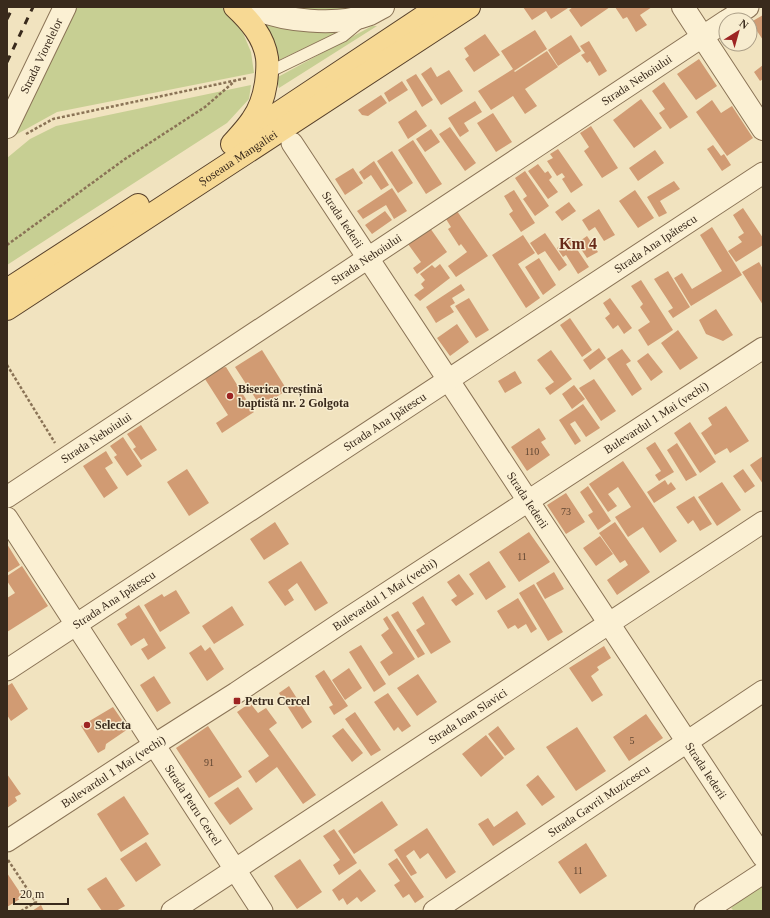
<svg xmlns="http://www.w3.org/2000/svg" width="770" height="918" font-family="Georgia,serif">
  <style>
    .green { fill: #c7cf93 }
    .building { fill: #d19b73 }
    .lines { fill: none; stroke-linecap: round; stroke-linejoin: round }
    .service-casing { stroke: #8a7356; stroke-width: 13 }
    .minor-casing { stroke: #8a7356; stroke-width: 23 }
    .tertiary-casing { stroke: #8a7356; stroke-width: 24 }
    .primary-casing { stroke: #58412b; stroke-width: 24 }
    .path { stroke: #8a7356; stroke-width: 2.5; stroke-dasharray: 3 2; stroke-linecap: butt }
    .service { stroke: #fbf0d3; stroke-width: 11 }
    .minor { stroke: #fbf0d3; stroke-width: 21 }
    .tertiary { stroke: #fbf0d3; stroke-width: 22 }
    .primary { stroke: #f7d994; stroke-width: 22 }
    .rail { stroke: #392a1c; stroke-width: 3; stroke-dasharray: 7 7; stroke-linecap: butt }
    .poi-dot { fill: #9d2423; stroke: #f7eccf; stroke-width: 1.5 }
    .labels { text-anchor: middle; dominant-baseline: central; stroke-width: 3; stroke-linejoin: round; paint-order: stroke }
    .number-label { font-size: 10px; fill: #5f4632 }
    .street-label { font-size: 12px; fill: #392a1c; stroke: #f7eccf }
    .poi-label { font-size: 12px; font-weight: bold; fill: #392a1c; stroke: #f7eccf; text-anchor: start }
    .district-label { font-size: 16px; font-weight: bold; fill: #682a19; stroke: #f7eccf }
  </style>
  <rect width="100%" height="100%" fill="#f1e3bf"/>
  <path class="green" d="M74 7H220L227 10 243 33 251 52 254 73 57 112 10 138Z
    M286 7H372L333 14Z
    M259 13 340 31 275 62 268 29Z
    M372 26H377L279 88 276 78Z
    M251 85 249 99 227 123 7 265V158L30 139 56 126Z
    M763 881V911H734L731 908Z"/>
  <path class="building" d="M523 7H568V8L551 19 546 11 532 20Z
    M573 7H610L581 27 569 10Z
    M615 7H652L640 15 647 25 636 32 627 17 623 19Z
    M763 15V40L751 22Z
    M535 30 547 49 514 71 515 72 547 51 558 67 525 89 537 106 525 114 513 96 491 110 478 91 513 69 501 51Z
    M485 34 500 55 474 72 465 59 469 56 464 48Z
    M571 35 581 51 558 66 548 50Z
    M589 41 607 71 599 76 590 61 587 63 581 55 585 53 580 46Z
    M699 59 717 86 696 100 677 74Z
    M763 65V79L760 81 754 72Z
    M431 67 437 77 449 70 463 91 441 105 421 74Z
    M416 74 433 100 422 107 406 80Z
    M402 81 408 90 389 102 384 93Z
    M664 82 688 117 670 129 659 113 665 109 652 91Z
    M381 95 387 103 368 116 362 115 358 110Z
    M641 99 662 128 634 148 613 120Z
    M712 100 721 113 732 106 753 138 727 156 696 112Z
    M475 101 482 112 464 123 469 131 460 137 448 118Z
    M416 110 427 126 408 139 398 122Z
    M493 113 512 142 496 152 477 123Z
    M591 126 618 168 602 178 584 151 589 147 580 133Z
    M450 127 476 163 465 171 439 134Z
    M431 129 440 142 425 152 416 139Z
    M413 140 442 184 426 194 398 150Z
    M713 145 721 156 724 154 731 165 722 171 707 149Z
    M558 149 583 185 571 193 562 179 565 177 562 173 557 176 547 161 553 158 550 154Z
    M655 150 664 163 638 181 629 168Z
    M392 151 413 183 398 193 377 161Z
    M374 161 389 185 381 190 371 175 364 180 359 172Z
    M538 164 545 173 548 171 552 177 549 180 558 192 548 199 528 171Z
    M353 168 363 183 345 195 335 179Z
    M525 171 549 206 535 216 523 199 527 196 515 178Z
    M674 181 680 189 660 201 667 213 659 217 647 197Z
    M392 188 407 211 394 219 386 205 363 219 357 211Z
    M514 190 535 223 521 232 509 214 513 211 504 196Z
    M635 190 654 218 638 228 619 201Z
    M569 202 576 211 562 221 555 212Z
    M743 208 763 238V245L736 262 728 251 742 242 738 237 744 233 733 215Z
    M599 209 615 235 604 241 595 227 589 231 582 220Z
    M385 211 392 220 372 234 365 225Z
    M457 211 488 256 456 277 448 266 467 252 461 244 459 246 448 229 451 227 446 219Z
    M712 227 742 275 691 306 674 278 682 273 692 289 722 271 700 235Z
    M430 228 447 252 417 274 413 268 421 262 408 244Z
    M545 233 567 265 559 271 545 251 538 255 530 243Z
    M523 235 535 253 518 264 540 298 526 308 492 255Z
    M587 236 598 252 587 258 577 243Z
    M570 239 589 267 578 274 566 255 563 257 557 248Z
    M539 258 556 285 543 295 525 267Z
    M759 262 763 269V305L742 272Z
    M440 264 450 278 420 301 414 295 424 288 421 284 425 280 420 274 432 265 435 268Z
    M668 271 690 307 673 318 668 311 673 308 654 279Z
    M641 280 673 330 648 346 638 330 650 322 640 307 643 304 631 286Z
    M461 284 465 290 452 298 455 303 450 306 454 312 436 323 426 307Z
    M469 298 489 330 476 338 455 306Z
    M610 298 632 328 624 334 618 325 613 329 605 318 610 314 603 303Z
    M716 309 733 335 723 341 706 334 699 320Z
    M570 318 592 350 582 357 560 325Z
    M457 324 469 342 450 356 437 338Z
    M678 330 698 358 680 370 661 343Z
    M599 348 606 358 590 370 583 360Z
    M622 349 631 361 626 364 642 389 632 396 607 359Z
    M262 350 287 390 261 407 235 367Z
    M551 350 572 379 550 395 545 388 554 382 537 360Z
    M648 353 663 372 651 381 637 361Z
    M226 367 254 412 222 433 216 423 228 415 205 379 214 369Z
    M515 371 522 383 505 393 498 381Z
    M594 379 616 411 601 421 579 388Z
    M574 385 585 399 572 409 562 394Z
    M583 404 600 428 586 437 575 421 570 424 581 441 575 445 559 420Z
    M726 406 749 441 730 453 727 448 715 455 701 433 712 425 708 418Z
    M690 422 716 462 700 473 674 433Z
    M141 425 157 450 141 460 133 449 136 447 127 434Z
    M539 428 546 439 541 442 550 455 527 471 511 447Z
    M123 437 142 466 127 476 114 457 117 455 110 446Z
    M655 442 674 472 659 481 655 475 661 471 646 448Z
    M677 443 697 475 686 481 667 450Z
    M106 451 113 463 105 468 118 488 104 498 83 466Z
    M763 456V484L750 465Z
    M623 461 677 541 660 553 643 527 628 537 615 517 631 507 618 487 608 494 617 506 608 512 589 484Z
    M187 469 209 503 189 516 167 482Z
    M743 469 755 486 745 493 733 476Z
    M665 480 668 485 671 482 676 489 654 503 647 492Z
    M722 482 741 510 717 526 698 497Z
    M588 486 611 521 598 530 588 515 593 512 580 492Z
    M566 493 585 522 566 534 547 505Z
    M694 496 712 524 700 531 693 520 688 524 676 507Z
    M275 522 289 544 264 560 250 539Z
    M615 522 650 572 617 595 607 580 628 565 625 560 620 563 599 533Z
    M529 532 550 562 519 582 499 552Z
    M600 536 613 554 596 566 583 548Z
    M7 544 20 565 7 573Z
    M301 561 328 603 315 611 297 583 288 590 294 600 285 606 268 582Z
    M489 561 506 587 486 600 469 574Z
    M22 566 48 606 7 632V598L15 593 7 581V576Z
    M554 572 564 589 545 599 536 583Z
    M459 574 474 594 456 606 451 600 457 596 447 582Z
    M534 584 563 632 548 641 519 593Z
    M176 590 190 613 160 632 144 605 162 594 164 597Z
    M423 596 451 642 431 654 416 630 425 624 412 603Z
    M518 598 537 629 531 633 526 624 518 629 515 625 508 629 497 611Z
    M139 605 166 648 148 660 141 649 148 645 144 638 131 646 117 624 127 618 125 614Z
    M232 606 244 625 214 644 202 626Z
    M398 611 425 654 418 658 391 615Z
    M387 616 415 659 389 676 380 662 393 653 381 635 389 629 383 619Z
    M201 645 205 651 210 647 224 669 207 681 189 653Z
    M361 645 386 684 374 692 349 652Z
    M604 646 611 658 597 667 599 670 591 676 603 695 592 702 569 668Z
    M349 668 362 688 345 700 332 680Z
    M324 670 348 706 334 715 329 707 333 705 315 676Z
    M418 674 437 702 417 716 397 688Z
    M154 676 171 703 157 712 140 685Z
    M12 683 28 709 11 721 7 715V686Z
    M289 686 312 722 302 729 279 693Z
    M388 693 411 726 402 732 398 727 394 731 374 702Z
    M250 703 258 713 266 708 277 723 269 729 316 795 303 804 277 767 256 783 248 771 269 756 237 712Z
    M113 707 128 729 106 744 105 749 98 753 81 726Z
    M355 712 381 750 371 756 345 719Z
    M646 714 663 738 629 761 613 737Z
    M208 726 242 777 209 798 176 748Z
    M498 726 515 749 505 756 488 734Z
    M577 727 606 771 576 791 546 747Z
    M343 728 363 753 352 762 332 736Z
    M486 735 504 758 481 777 462 754Z
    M7 774 21 794 15 797 17 801 7 808Z
    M538 775 555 797 542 806 526 785Z
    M238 787 253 809 230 825 214 803Z
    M124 796 149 834 121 852 97 814Z
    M382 801 398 825 354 854 338 831Z
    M517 811 526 824 493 846 478 824 488 818 494 827Z
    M427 828 456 872 446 879 428 853 420 859 414 850 406 856 417 873 411 876 394 850Z
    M334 829 357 863 339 875 333 865 340 860 323 836Z
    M146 842 161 865 136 882 120 859Z
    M586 843 607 876 580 894 558 862Z
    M397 858 424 897 415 903 409 894 403 898 394 885 400 881 388 864Z
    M300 859 322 892 297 909 274 876Z
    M360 869 376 891 361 902 357 897 347 905 343 898 339 901 332 890Z
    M7 873 23 897 7 907Z
    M106 877 125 906 116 911H102L87 889Z
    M41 905 44 911H32Z"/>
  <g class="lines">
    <g class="service-casing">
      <path id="service" d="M267 73 343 36 361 21"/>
    </g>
    <g class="minor-casing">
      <g id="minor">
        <path d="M728 20 748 7"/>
        <path id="s1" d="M292 143 763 857"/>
        <path id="s2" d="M7 497 726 21"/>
        <path id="s3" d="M7 518 262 911"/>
        <path id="s4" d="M7 670 763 173"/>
        <path id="s5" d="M7 841 154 745 236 693 347 619 763 348"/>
        <path id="s6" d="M172 911 763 522"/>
        <path id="s7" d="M434 911 763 691"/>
        <path d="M705 911 763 873"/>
      </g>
    </g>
    <g class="tertiary-casing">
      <g id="tertiary">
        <path d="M251 7C282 21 337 27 370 14 374 12 379 9 383 7"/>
        <path d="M683 7 763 129"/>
        <path id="s8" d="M7 127 65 7"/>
      </g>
    </g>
    <g class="primary-casing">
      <g id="primary">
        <path d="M256 128 438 7"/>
        <path d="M232 144C239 136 246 129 252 120 260 109 264 96 266 83 267 75 268 66 267 58 264 37 250 21 235 7"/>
        <path d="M7 290 138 205"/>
        <path id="s9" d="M7 309 469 7"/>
      </g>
    </g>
    <path class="path" d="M26 134 53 119 247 78
      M7 245 125 159 205 107 236 80
      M7 365 55 443
      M8 860 36 902 21 911"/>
    <use href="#service" class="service"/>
    <use href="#minor" class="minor"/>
    <use href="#tertiary" class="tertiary"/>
    <use href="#primary" class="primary"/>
    <path class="rail" d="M7 19 13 7
      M7 62 33 7"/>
  </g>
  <g class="poi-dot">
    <circle cx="230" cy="396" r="4"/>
    <rect x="233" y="697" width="8" height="8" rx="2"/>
    <circle cx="87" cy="725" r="4"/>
  </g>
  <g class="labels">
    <g class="number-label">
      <text x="532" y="451">110</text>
      <text x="566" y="511">73</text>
      <text x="522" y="556">11</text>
      <text x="632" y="740">5</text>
      <text x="209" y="762">91</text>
      <text x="578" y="870">11</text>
    </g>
    <g class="street-label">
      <text stroke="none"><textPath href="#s8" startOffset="79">Strada Viorelelor</textPath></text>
      <text stroke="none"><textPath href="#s2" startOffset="755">Strada Nehoiului</textPath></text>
      <text stroke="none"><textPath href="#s9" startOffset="276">Șoseaua Mangaliei</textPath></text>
      <text stroke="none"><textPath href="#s1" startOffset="92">Strada Iederii</textPath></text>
      <text stroke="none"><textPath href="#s4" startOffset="776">Strada Ana Ipătescu</textPath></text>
      <text stroke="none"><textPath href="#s2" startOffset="431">Strada Nehoiului</textPath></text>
      <text stroke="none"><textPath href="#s5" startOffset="775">Bulevardul 1 Mai (vechi)</textPath></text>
      <text stroke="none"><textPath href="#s4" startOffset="452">Strada Ana Ipătescu</textPath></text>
      <text stroke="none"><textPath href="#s2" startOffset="107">Strada Nehoiului</textPath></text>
      <text stroke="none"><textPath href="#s1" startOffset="428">Strada Iederii</textPath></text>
      <text stroke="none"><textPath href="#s5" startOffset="451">Bulevardul 1 Mai (vechi)</textPath></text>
      <text stroke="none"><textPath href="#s4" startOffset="128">Strada Ana Ipătescu</textPath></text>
      <text stroke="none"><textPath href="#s6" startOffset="354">Strada Ioan Slavici</textPath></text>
      <text stroke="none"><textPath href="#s5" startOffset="127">Bulevardul 1 Mai (vechi)</textPath></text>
      <text stroke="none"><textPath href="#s1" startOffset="752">Strada Iederii</textPath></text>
      <text stroke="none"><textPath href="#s7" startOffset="198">Strada Gavril Muzicescu</textPath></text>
      <text stroke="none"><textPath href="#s3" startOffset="342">Strada Petru Cercel</textPath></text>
    </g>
    <g class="poi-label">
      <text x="238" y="389">Biserica creștină<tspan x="238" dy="14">baptistă nr. 2 Golgota</tspan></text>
      <text x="245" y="701">Petru Cercel</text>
      <text x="95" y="725">Selecta</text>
    </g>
    <g class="district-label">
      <text x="578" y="243">Km 4</text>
    </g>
  </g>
  <rect width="770" height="918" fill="none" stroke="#392a1c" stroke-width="16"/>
  <g transform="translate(738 32) rotate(37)"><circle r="19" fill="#f7eccf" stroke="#ab9e87"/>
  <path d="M0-3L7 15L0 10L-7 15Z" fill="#9d2423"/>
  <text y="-6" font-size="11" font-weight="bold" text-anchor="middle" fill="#392a1c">N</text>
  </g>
  <path d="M14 898v6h54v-6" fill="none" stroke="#392a1c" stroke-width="2"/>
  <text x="20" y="898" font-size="12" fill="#392a1c" stroke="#f7eccf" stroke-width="3" paint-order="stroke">20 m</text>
</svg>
